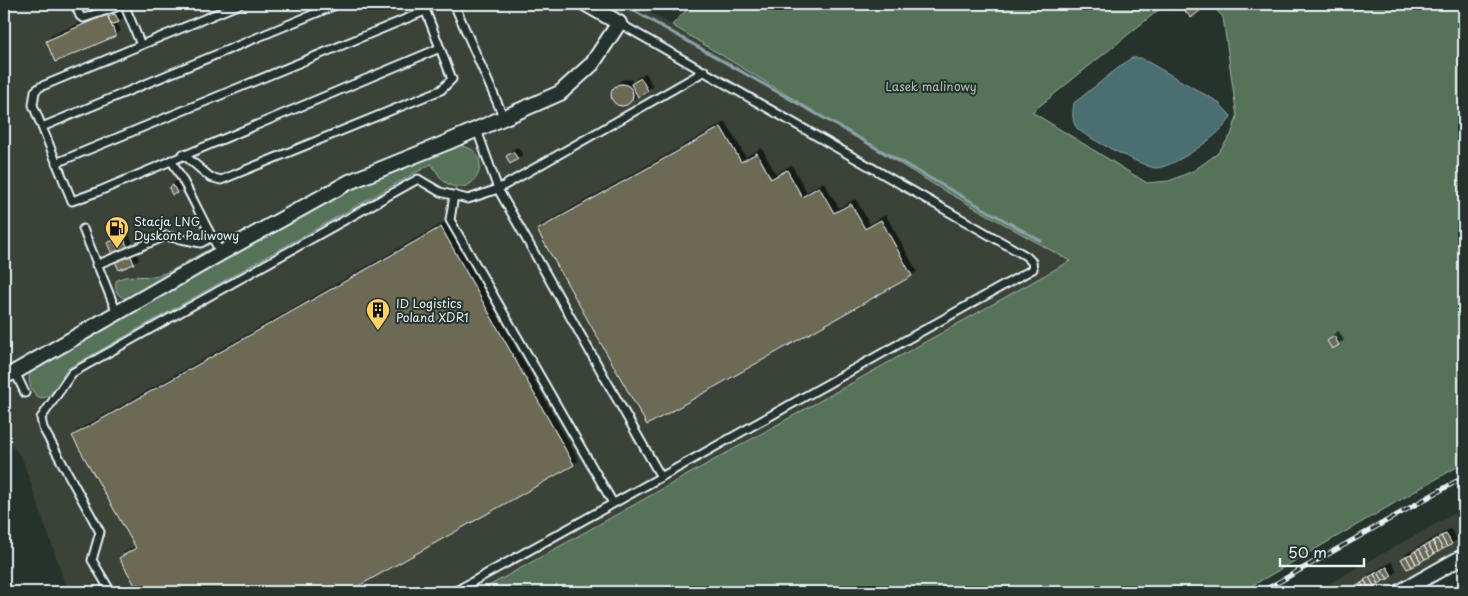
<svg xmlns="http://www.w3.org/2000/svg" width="1468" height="596" font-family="'Playpen Sans',sans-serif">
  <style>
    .built { fill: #3b4339 }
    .green { fill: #56735a; stroke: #9fb2a9 }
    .water { fill: #4b6e71; stroke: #8aa2a7 }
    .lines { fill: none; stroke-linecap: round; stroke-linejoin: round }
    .stream { stroke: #8aa2a7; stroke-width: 3 }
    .building { fill: #6c6955; stroke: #e8f1f8; filter: url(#shadow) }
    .lane-casing { stroke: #e8f1f8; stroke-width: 11 }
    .street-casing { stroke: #e8f1f8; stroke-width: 18 }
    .lane { stroke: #26332d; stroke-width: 7 }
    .street { stroke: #26332d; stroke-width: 14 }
    .rail-casing { stroke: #e8f1f8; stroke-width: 5 }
    .rail { stroke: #26332d; stroke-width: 3; stroke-dasharray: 9; stroke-linecap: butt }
    .labels { text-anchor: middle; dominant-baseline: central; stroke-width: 4; stroke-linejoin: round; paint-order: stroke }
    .park-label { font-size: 12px; fill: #aebfb9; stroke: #26332d }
    .poi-label { font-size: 12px; fill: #e8f1f8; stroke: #26332d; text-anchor: start }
  </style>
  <defs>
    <filter id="shadow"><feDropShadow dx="4.5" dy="-4.5" stdDeviation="0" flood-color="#0009"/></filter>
  </defs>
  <rect width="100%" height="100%" fill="#26332d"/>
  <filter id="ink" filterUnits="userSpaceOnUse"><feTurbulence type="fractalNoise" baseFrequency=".02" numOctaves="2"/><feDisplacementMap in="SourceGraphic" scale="10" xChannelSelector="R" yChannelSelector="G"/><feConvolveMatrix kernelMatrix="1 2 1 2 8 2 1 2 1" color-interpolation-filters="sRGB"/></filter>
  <g filter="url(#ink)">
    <path class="built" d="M4 4H633L672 25 938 187 1071 261 478 592H68L22 458 4 436Z
      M1464 508V547L1386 592H1314Z"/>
    <path class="green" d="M692 4H775L782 8 787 4H1166L1032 112 1147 183 1169 181 1193 171 1217 154 1231 135 1237 117 1223 17 1210 4H1464V463L1241 592H478L1070 261 938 187 672 25Z
      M455 145C501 147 475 205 445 182 439 178 436 169 431 164L67 369C63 375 55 391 49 395 37 405 26 385 30 374 30 374 35 369 35 368L179 284 339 194Z
      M206 251V254L130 299C118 298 115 293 116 281 128 273 139 278 153 276 172 274 189 259 206 251Z"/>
    <path class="water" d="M1132 58H1141L1218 102 1231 116C1226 132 1172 169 1155 168 1145 167 1081 135 1077 128 1071 120 1073 112 1074 103L1127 61Z"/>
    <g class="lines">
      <path class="stream" d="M622 4 1041 241"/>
    </g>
    <path class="building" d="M670 4H677L674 11 668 8Z
      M1191 4H1206L1207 5 1191 18 1184 10Z
      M107 14 116 36 55 62 46 41Z
      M115 14 119 22 111 25 108 17Z
      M641 78 648 91 638 97 631 84Z
      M611 95a11 11 0 1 1 22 0a11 11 0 1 1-22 0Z
      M721 127 741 162 757 153 771 179 787 170 802 197 819 187 834 213 851 204 865 229 881 220 912 276 647 425 537 230Z
      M513 152 518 159 510 164 506 156Z
      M173 185 177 193 172 195 169 188Z
      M441 227 574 465 348 592H139L119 558 136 548 72 436Z
      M123 236 134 264 119 270 107 243Z
      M1334 336 1339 345 1332 349 1327 341Z
      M1446 534 1452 544 1447 547 1441 536Z
      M1441 536 1447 547 1443 549 1437 539Z
      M1437 539 1443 549 1438 552 1433 541Z
      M1433 541 1438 552 1434 554 1428 544Z
      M1428 544 1434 554 1430 557 1424 546Z
      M1424 546 1430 557 1425 559 1419 549Z
      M1419 549 1425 559 1421 562 1415 551Z
      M1415 551 1421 562 1416 564 1411 554Z
      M1411 554 1416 564 1412 567 1406 556Z
      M1406 556 1412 567 1407 569 1401 559Z
      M1387 567 1392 576 1388 579 1382 570Z
      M1382 570 1388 579 1383 581 1378 572Z
      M1378 572 1383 581 1379 584 1374 574Z
      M1374 574 1379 584 1374 586 1369 577Z
      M1369 577 1374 586 1370 589 1364 580Z
      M1365 581 1370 590 1367 592 1361 583Z
      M1361 583 1366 592H1360L1357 586Z"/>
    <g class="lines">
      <g class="lane-casing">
        <path id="lane" d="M75 4 80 16 84 18 125 4
          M124 4 141 45
          M240 4 40 87 35 91 33 105 72 201 97 192 440 48
          M454 4 504 118
          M619 23 1026 256 1032 262 1033 269 661 477
          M42 127 338 4
          M183 154 210 177 221 180 441 90 452 79 423 4
          M171 160C190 190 203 223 221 253
          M56 163 425 11
          M454 195 450 220 613 503
          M83 229 117 313
          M96 265 166 236 201 243 212 237
          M15 372 25 393
          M111 592 92 560 100 532 43 428 41 418 72 373 418 179 440 192 468 199 498 189 705 71
          M454 592 661 477 498 189 477 130"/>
      </g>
      <g class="street-casing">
        <path id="street" d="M4 376 15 372 221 253 349 182 448 142 560 93 592 64 619 23 586 4
          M1400 592 1464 556"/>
      </g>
      <use href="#lane" class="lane"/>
      <use href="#street" class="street"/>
      <g class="rail-casing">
        <path id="rail" d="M1261 592 1464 477"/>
      </g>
      <use href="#rail" class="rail"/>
    </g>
  </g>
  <defs>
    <g id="fuel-pin" transform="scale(1.25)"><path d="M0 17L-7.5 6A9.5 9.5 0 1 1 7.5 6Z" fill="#ffd166" stroke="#26332d"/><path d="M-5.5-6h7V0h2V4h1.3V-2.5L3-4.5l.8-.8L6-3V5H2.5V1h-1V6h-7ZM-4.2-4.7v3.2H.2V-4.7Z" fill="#111"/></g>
    <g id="building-pin" transform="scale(1.25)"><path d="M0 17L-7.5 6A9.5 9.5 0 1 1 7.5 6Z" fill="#ffd166" stroke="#26332d"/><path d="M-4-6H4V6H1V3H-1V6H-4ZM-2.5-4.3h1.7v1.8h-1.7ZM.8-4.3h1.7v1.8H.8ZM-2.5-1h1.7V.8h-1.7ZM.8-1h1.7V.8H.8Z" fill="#111"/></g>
  </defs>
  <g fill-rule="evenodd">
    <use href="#fuel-pin" x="117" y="228"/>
    <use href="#building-pin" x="378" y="310"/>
  </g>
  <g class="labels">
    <g class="park-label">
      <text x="931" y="86">Lasek malinowy</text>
    </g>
    <g class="poi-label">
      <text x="134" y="221">Stacja LNG<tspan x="134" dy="14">Dyskont Paliwowy</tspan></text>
      <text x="396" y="303">ID Logistics<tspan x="396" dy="14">Poland XDR1</tspan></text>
    </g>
  </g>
  <rect width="1468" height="596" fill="none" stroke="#26332d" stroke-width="20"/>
  <rect x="10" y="10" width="1448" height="576" fill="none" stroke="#e8f1f8" stroke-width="2" filter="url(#ink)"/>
  <path d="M1280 558v8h84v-8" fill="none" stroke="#e8f1f8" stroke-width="2.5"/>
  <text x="1288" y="558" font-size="15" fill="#e8f1f8" stroke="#26332d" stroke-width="4" paint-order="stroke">50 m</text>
</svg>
